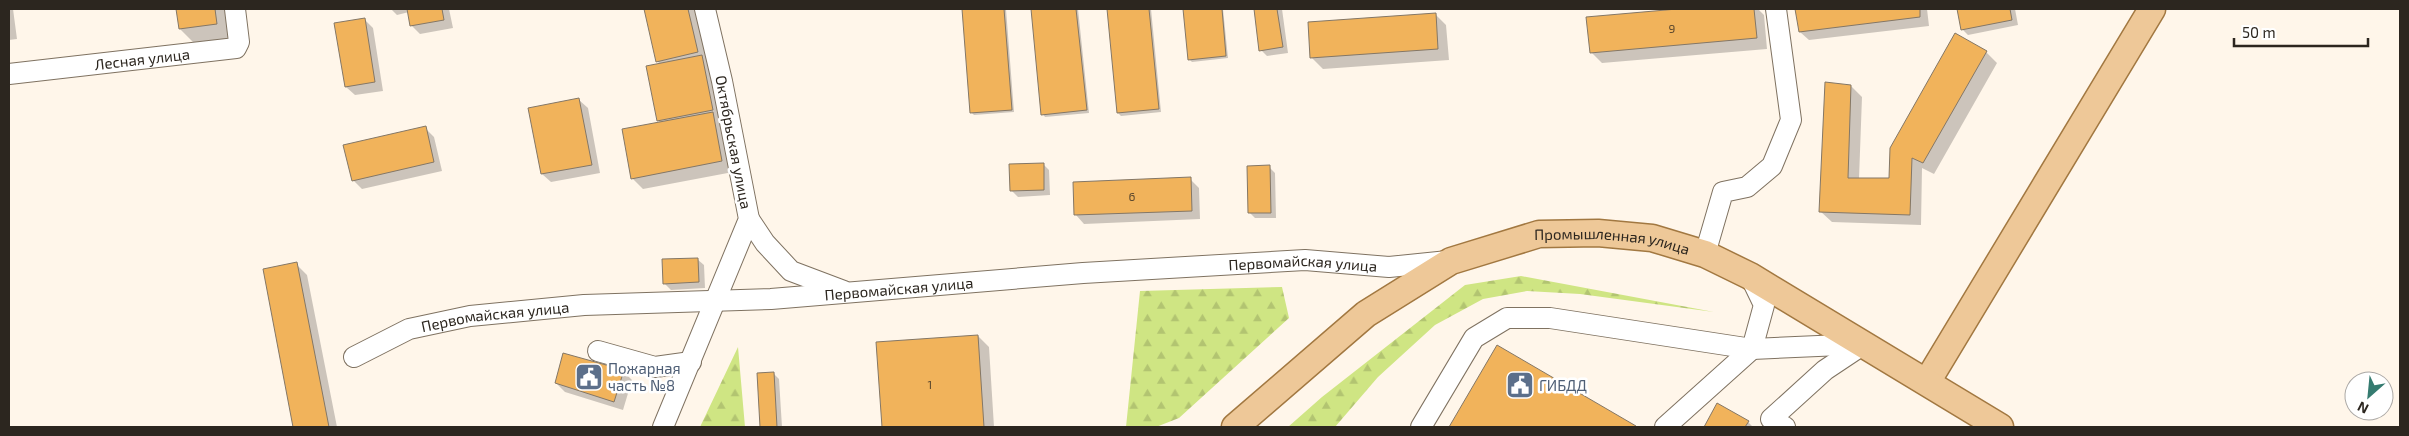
<svg xmlns="http://www.w3.org/2000/svg" width="2409" height="436" font-family="'Exo 2',sans-serif">
  <style>
    .forest { fill: url(#forest-firs) }
    .shadow { fill: #0003 }
    .building { fill: #f1b35b; stroke: #847766 }
    .lines { fill: none; stroke-linecap: round; stroke-linejoin: round }
    .minor-casing { stroke: #7f7261; stroke-width: 22 }
    .major-casing { stroke: #a27841; stroke-width: 29 }
    .minor { stroke: #fff; stroke-width: 20 }
    .major { stroke: #eec898; stroke-width: 26 }
    .labels { text-anchor: middle; dominant-baseline: central; stroke-width: 5; stroke-linejoin: round; paint-order: stroke }
    .number-label { font-size: 12px; fill: #5d492e }
    .street-label { font-size: 15px; fill: #2c261f; stroke: #fff }
    .service-label { font-size: 15px; fill: #4e5e75; stroke: #fff; text-anchor: start }
  </style>
  <defs>
    <pattern id="forest-firs" width="22" height="20" patternUnits="userSpaceOnUse" patternTransform="scale(1.25)"><rect width="22" height="20" fill="#cfe583"/><path d="M5 1l3.5 6h-7zM16 11l3.5 6h-7z" fill="#b2c471"/></pattern>
  </defs>
  <rect width="100%" height="100%" fill="#fff6ea"/>
  <path class="forest" d="M1521 276 1714 312 1580 294 1527 291 1483 299 1435 325 1378 377 1335 427H1288L1322 397 1465 285Z
    M1282 287 1289 318 1179 418 1156 427H1126L1140 291Z
    M738 347 745 427H700Z"/>
  <path class="shadow" d="M9 9H13L17 39 9 40Z
    M177 9H227L231 38 194 43 180 29Z
    M391 9H449L453 28 420 34 411 25 409 12 397 15Z
    M645 9H696L721 119H719L724 124 733 172 643 189 632 178 661 123 658 121 661 65 657 61Z
    M963 9H1006L1014 112 974 115 971 112Z
    M1032 9H1078L1089 113 1045 117 1043 114Z
    M1108 9H1151L1161 112 1121 116 1118 113Z
    M1184 9H1223L1228 58 1192 62 1189 59Z
    M1255 9H1282L1288 53 1267 56 1261 50Z
    M1691 9H1758L1764 15 1767 49 1602 63 1591 52 1588 18Z
    M1796 9H1927L1929 26 1809 40 1800 32Z
    M1958 9H2015L2018 25 1968 35 1962 29Z
    M1435 14 1446 25 1449 60 1323 69 1312 58Z
    M364 19 373 28 383 91 355 95 346 87Z
    M1986 52 1997 63 1934 174 1922 168 1921 225 1832 222 1820 211 1851 86 1862 97 1859 179 1890 180Z
    M579 100 588 108 600 173 551 182 542 174Z
    M425 128 434 137 442 171 362 189 353 180Z
    M1043 164 1049 170 1050 195 1018 197 1011 190Z
    M1269 167 1275 173 1276 218H1255L1249 212Z
    M1190 179 1199 188 1200 219 1084 224 1076 215Z
    M697 259 704 265 705 288 671 290 665 284Z
    M296 264 307 275 337 427H295L264 270Z
    M978 336 989 347 994 427H883L877 343Z
    M1497 347 1635 427H1450Z
    M623 371 632 380 623 410 565 392 556 383Z
    M773 373 779 379 782 427H761L758 374Z
    M1717 405 1748 422 1753 427H1705Z"/>
  <path class="building" d="M176 9H215L217 24 179 29Z
    M407 9H442L444 20 410 26Z
    M644 9H688L698 52 656 62Z
    M962 9H1004L1012 110 970 113Z
    M1031 9H1076L1087 110 1041 115Z
    M1107 9H1149L1159 109 1117 113Z
    M1183 9H1222L1226 56 1188 60Z
    M1254 9H1277L1283 47 1259 51Z
    M1677 9H1754L1757 38 1590 53 1586 17Z
    M1795 9H1920V17L1799 32Z
    M1957 9H2010L2012 20 1961 30Z
    M1436 13 1438 49 1310 58 1308 22Z
    M365 18 375 82 345 87 334 23Z
    M1955 33 1987 51 1923 163 1912 158 1910 215 1819 212 1825 82 1851 85 1848 178H1889L1890 148Z
    M702 55 713 110 657 121 646 66Z
    M579 98 592 165 541 174 528 108Z
    M713 112 722 161 631 179 622 129Z
    M426 126 434 162 352 181 343 145Z
    M1044 163V190L1010 191 1009 164Z
    M1270 165 1271 213H1248L1247 166Z
    M1191 177 1192 211 1074 215 1073 182Z
    M698 258 699 282 663 284 662 259Z
    M297 262 329 427H293L263 269Z
    M978 335 984 427H882L876 342Z
    M1497 345 1636 426 1635 427H1449Z
    M563 353 624 370 614 402 555 383Z
    M774 372 777 427H760L757 373Z
    M1717 403 1749 421 1745 427H1704Z"/>
  <g class="lines">
    <g class="minor-casing">
      <g id="minor">
        <path id="s1" d="M9 74 236 48 239 42 235 9"/>
        <path d="M749 219 765 243 791 271 844 291"/>
        <path d="M1705 254 1723 192 1747 187 1772 166 1791 120 1776 9"/>
        <path d="M598 351 655 367 691 362"/>
        <path id="s2" d="M354 357 409 329 470 316 584 305 771 299 1083 273 1305 260 1389 267 1448 261"/>
        <path d="M663 427 749 219 722 81 705 9"/>
        <path d="M1421 427 1474 338 1507 318H1550L1752 349 1864 344"/>
        <path d="M1665 427 1752 349 1764 305 1750 276"/>
        <path d="M1785 427 1771 419 1825 370 1864 344"/>
      </g>
    </g>
    <g class="major-casing">
      <g id="major">
        <path d="M1927 382 2152 9"/>
        <path id="s3" d="M1235 427 1366 314 1451 261 1539 234 1598 233 1652 238 1705 254 1750 276 2000 427"/>
      </g>
    </g>
    <use href="#minor" class="minor"/>
    <use href="#major" class="major"/>
  </g>
  <defs>
    <g id="civic-square" transform="scale(1.4375)"><rect x="-9" y="-9" width="18" height="18" rx="4" fill="#5c6f8a" stroke="#fff"/><path d="M-.6-6.5H3V-4.5H.6V-3L4-1V1h2V6H-6V1h2V-1L-.6-3ZM-1.2 2.5V6h2.4V2.5Z" fill="#fff"/></g>
  </defs>
  <g fill-rule="evenodd">
    <use href="#civic-square" x="589" y="377"/>
    <use href="#civic-square" x="1520" y="385"/>
  </g>
  <g class="labels">
    <g class="number-label">
      <text x="1672" y="28">9</text>
      <text x="1132" y="196">6</text>
      <text x="930" y="384">1</text>
    </g>
    <g class="street-label">
      <text stroke="none"><textPath href="#s1" startOffset="134">Лесная улица</textPath></text>
      <text transform="translate(734 142) rotate(79)">Октябрьская улица</text>
      <text stroke="none"><textPath href="#s3" startOffset="439">Промышленная улица</textPath></text>
      <text stroke="none"><textPath href="#s2" startOffset="959">Первомайская улица</textPath></text>
      <text stroke="none"><textPath href="#s2" startOffset="554">Первомайская улица</textPath></text>
      <text stroke="none"><textPath href="#s2" startOffset="149">Первомайская улица</textPath></text>
    </g>
    <g class="service-label">
      <text x="608" y="368">Пожарная<tspan x="608" dy="17">часть №8</tspan></text>
      <text x="1539" y="385">ГИБДД</text>
    </g>
  </g>
  <rect width="2409" height="436" fill="none" stroke="#2c261f" stroke-width="20"/>
  <g transform="translate(2369 396) rotate(207)"><circle r="24" fill="#ffffff" stroke="#aba8a5"/>
  <path d="M0-4L9 19L0 12L-9 19Z" fill="#357b70"/>
  <text y="-8" font-size="14" font-weight="bold" text-anchor="middle" fill="#2c261f">N</text>
  </g>
  <path d="M2234 38v8h134v-8" fill="none" stroke="#2c261f" stroke-width="2.5"/>
  <text x="2242" y="38" font-size="15" fill="#2c261f" stroke="#ffffff" stroke-width="4" paint-order="stroke">50 m</text>
</svg>
